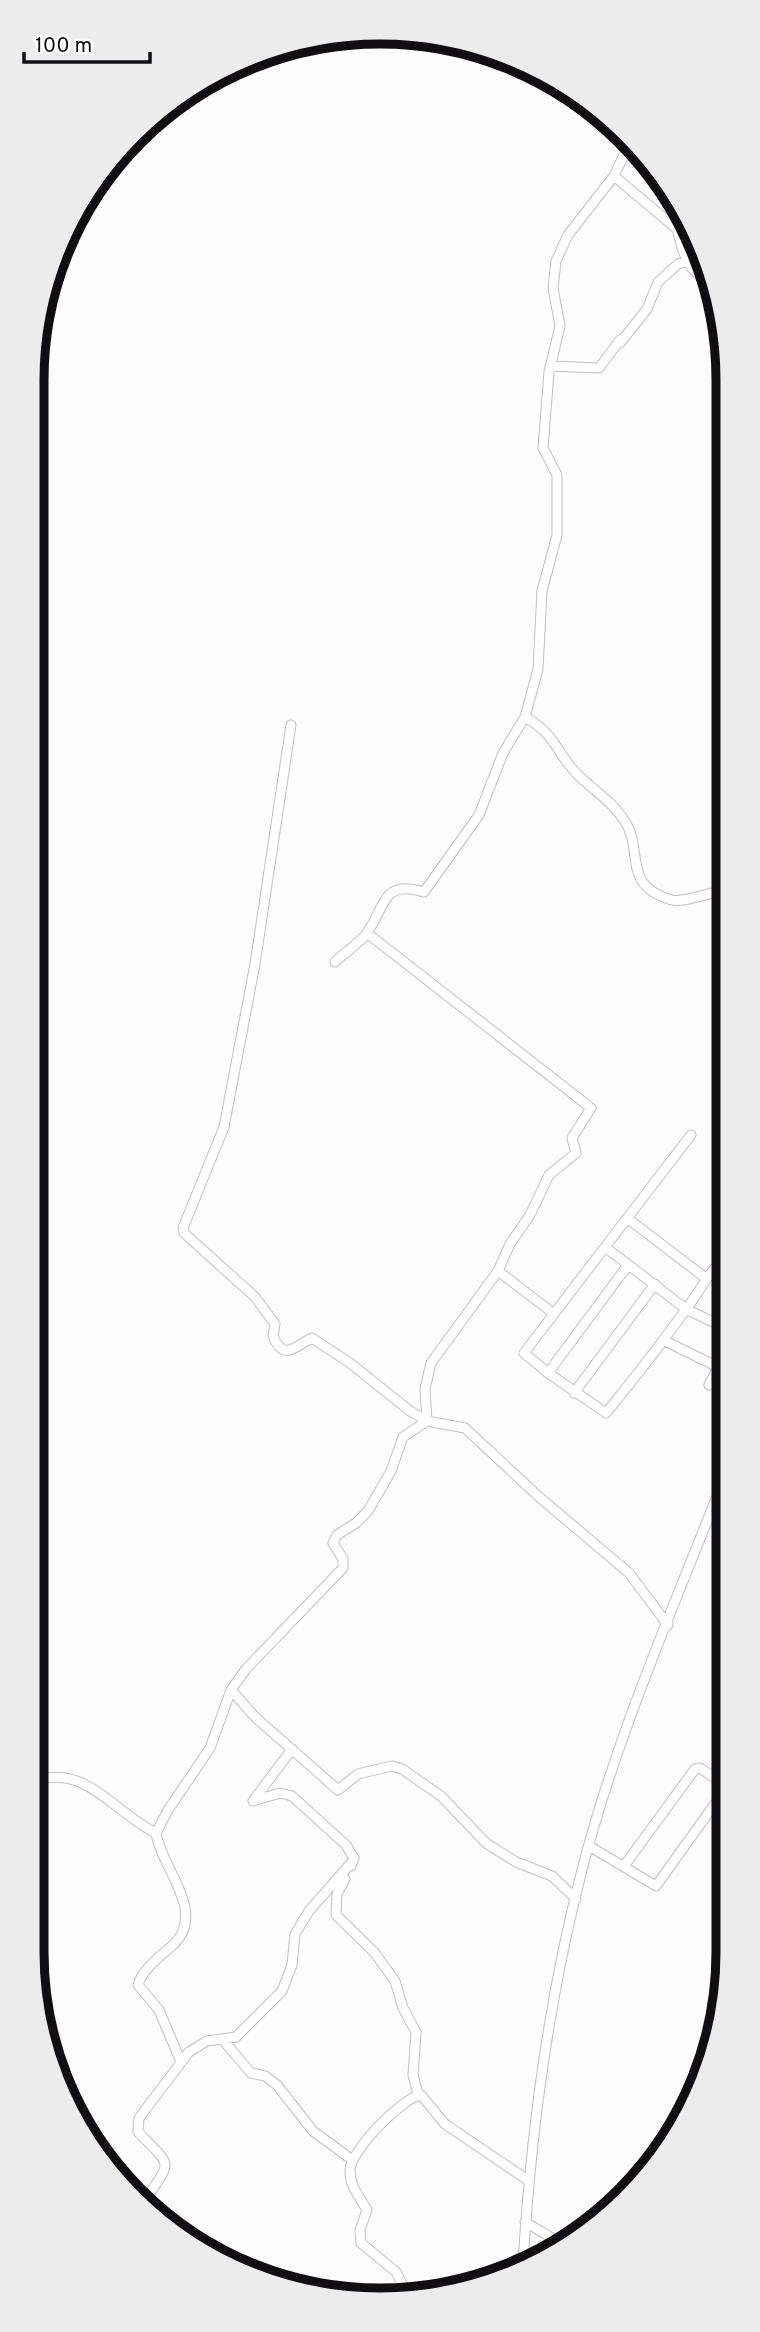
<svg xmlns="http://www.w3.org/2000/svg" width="760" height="2332" font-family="Overpass,sans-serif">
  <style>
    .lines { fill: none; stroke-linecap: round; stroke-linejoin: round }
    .minor-casing { stroke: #c3beca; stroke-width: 11 }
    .minor { stroke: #fff; stroke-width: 9 }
    .rim { fill: none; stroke: #100e12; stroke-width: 9 }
  </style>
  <rect width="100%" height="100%" fill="#fcfbfe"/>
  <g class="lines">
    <g class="minor-casing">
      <path id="minor" d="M631 140 614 176 568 235 556 261 553 288 560 326 549 372 543 448 557 475V535L542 591 538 669 525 717C557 735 555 752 578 775 593 790 612 801 624 820 645 851 620 885 672 900 684 903 709 892 724 891
        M614 176 677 229 683 251 691 267 711 287
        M620 343 647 309 658 282 678 264 688 261
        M550 366 599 368 620 340
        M291 725 255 964 224 1127 183 1228 184 1233 255 1297 275 1324 273 1336C284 1363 296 1345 312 1338L350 1363 410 1411 427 1421 465 1428 538 1496 629 1573 668 1625
        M367 933 591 1108 572 1138 576 1153 549 1175 530 1215 510 1244 498 1271 431 1363 425 1389 427 1421
        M335 962C345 952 359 944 367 933 386 905 383 879 424 892L479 815 503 753 525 717
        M627 1218 707 1279
        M605 1247 691 1135
        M498 1271 553 1313
        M723 1327 686 1309 605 1247 524 1353 548 1373 606 1413C634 1379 661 1344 687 1308 699 1292 709 1272 723 1259
        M663 1340 718 1367 709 1385
        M718 1367 723 1356
        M548 1373 628 1265
        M574 1393 655 1284
        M231 1690 256 1718 338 1790 358 1774 392 1766 402 1769 441 1796 486 1843 516 1862 552 1876 576 1899
        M32 1782C84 1761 114 1813 156 1833
        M253 1801 280 1793 292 1796 346 1845 354 1858 351 1866
        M253 1801 292 1749
        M589 1846 656 1886 722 1794
        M624 1866 695 1769 700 1768 722 1783
        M345 1879 337 1894 336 1915 374 1952 395 1981 403 2008 416 2032 413 2075 418 2094
        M222 2039 251 2073 265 2076 277 2085 313 2131 351 2159
        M181 2062 159 2010 138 1985C142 1969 162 1955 174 1944 207 1911 161 1868 156 1833L168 1810 210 1748 231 1690 246 1669 343 1568V1559L333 1543 337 1535 356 1523 368 1511 391 1471 403 1437 427 1421
        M144 2202C172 2159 174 2169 138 2132L139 2118 189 2052 207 2041 236 2037 282 1991 292 1965 295 1934 309 1911 352 1862
        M525 2222 562 2244
        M523 2263C531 2131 549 1997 582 1870 616 1737 673 1609 723 1481
        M407 2293 396 2272 361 2243 360 2230 367 2210C359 2196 350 2187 350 2170 350 2151 403 2097 421 2095L445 2124 529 2181"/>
    </g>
    <use href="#minor" class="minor"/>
  </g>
  <path d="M0 0H760V2332H0ZM380 44H380A336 336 0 0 1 716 380V1952A336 336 0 0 1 380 2288H380A336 336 0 0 1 44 1952V380A336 336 0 0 1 380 44Z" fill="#ececec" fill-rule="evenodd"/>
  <path class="rim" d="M380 44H380A336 336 0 0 1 716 380V1952A336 336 0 0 1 380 2288H380A336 336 0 0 1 44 1952V380A336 336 0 0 1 380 44Z"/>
  <path d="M24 52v10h126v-10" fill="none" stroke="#100e12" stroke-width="3.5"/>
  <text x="35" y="52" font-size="21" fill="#100e12" stroke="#ffffff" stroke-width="5" paint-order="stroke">100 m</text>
</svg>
